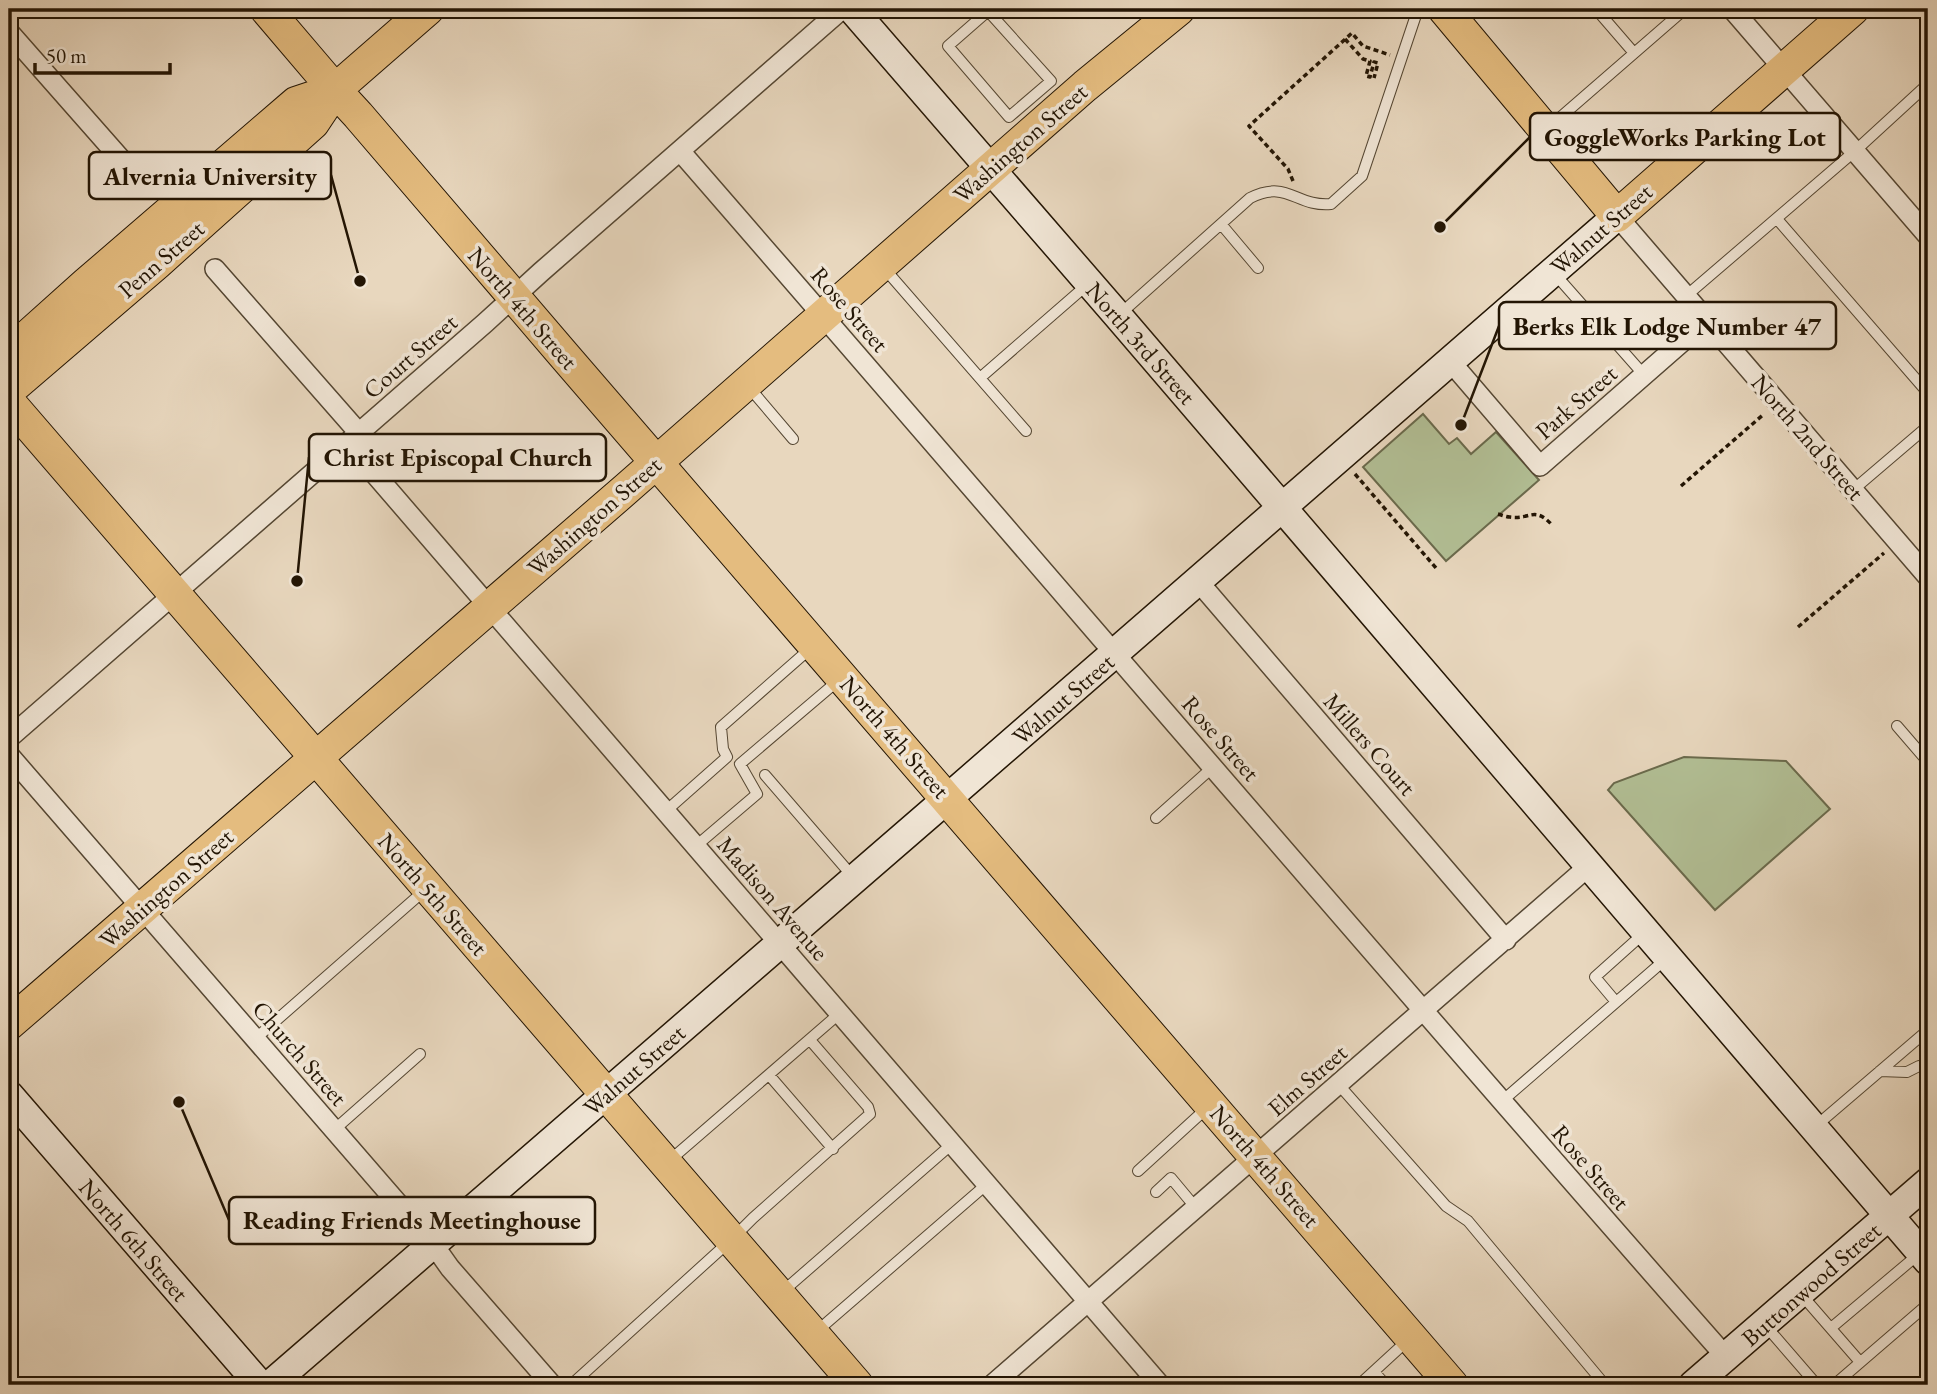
<svg xmlns="http://www.w3.org/2000/svg" width="1937" height="1394" font-family="'EB Garamond',serif">
  <style>
    .green { fill: #b2bf95; stroke: #6a6a4c; stroke-width: 2 }
    .lines { fill: none; stroke-linecap: round; stroke-linejoin: round }
    .lane-casing { stroke: #544632; stroke-width: 12 }
    .street-casing { stroke: #544632; stroke-width: 22 }
    .secondary-casing { stroke: #231504; stroke-width: 31 }
    .primary-casing { stroke: #231504; stroke-width: 34 }
    .path { stroke: #231504; stroke-width: 3.5; stroke-dasharray: 5 3.5; stroke-linecap: butt }
    .lane { stroke: #f0e5d5; stroke-width: 10 }
    .street { stroke: #f0e5d5; stroke-width: 19 }
    .secondary { stroke: #f0e5d5; stroke-width: 28 }
    .primary { stroke: #e4bc7f; stroke-width: 32 }
    .labels { text-anchor: middle; dominant-baseline: central; stroke-width: 7; stroke-linejoin: round; paint-order: stroke }
    .street-label { font-size: 24px; fill: #231504; stroke: #f0e5d5 }
    .leader { fill: none; stroke: #231504; stroke-width: 2.5 }
    .callout-dot { fill: #231504; stroke: #f0e5d5; stroke-width: 2.5 }
    .callout { fill: #f0e5d5; stroke: #231504; stroke-width: 2.5 }
    .callout-label { font-size: 26px; text-anchor: middle; font-weight: bold; fill: #231504 }
  </style>
  <rect width="100%" height="100%" fill="#e8d7be"/>
  <filter id="stains"><feTurbulence type="fractalNoise" baseFrequency=".00286" numOctaves="4"/><feColorMatrix values="0 0 0 0 .2 0 0 0 0 .09 0 0 0 0 .02 0 0 0 .5 -.17"/></filter>
  <radialGradient id="worn" r=".72"><stop offset=".6" stop-color="#630" stop-opacity="0"/><stop offset="1" stop-color="#630" stop-opacity=".3"/></radialGradient>
  <path class="green" d="M1423 414 1449 444 1457 438 1471 454 1496 432 1539 480 1446 561 1363 467Z
    M1684 757 1786 761 1830 809 1715 910 1608 790 1614 783Z"/>
  <g class="lines">
    <g class="lane-casing">
      <path id="lane" d="M1596 9 1634 53
        M988 11 1051 81 1009 117 948 46 988 11 991 9
        M1548 128 1685 9
        M1777 219 1928 393
        M1221 224 1258 268
        M884 268 1026 431
        M1554 273 1644 375
        M1686 296 1855 151 1928 84
        M1119 315 1250 198C1287 179 1296 207 1331 204L1362 176 1418 9
        M980 378 1088 284
        M748 386 793 439
        M1853 490 1928 426
        M1897 726 1928 762
        M765 775 854 878
        M666 811 727 757 723 749 721 727 812 647
        M1156 818 1213 767
        M696 846 757 794 740 764 840 679
        M1616 1002 1595 977 1643 934
        M255 1039 425 890
        M1880 1071 1907 1072 1919 1066
        M769 1075 833 1149
        M1339 1085 1446 1206 1468 1221 1605 1385
        M1501 1102 1667 958
        M1817 1125 1928 1030
        M334 1130 420 1054
        M669 1161 840 1013
        M1138 1171 1208 1107
        M1156 1192 1171 1178 1196 1208
        M781 1293 952 1144
        M1800 1293 1860 1362
        M1765 1325 1817 1385
        M1831 1328 1920 1253
        M816 1332 987 1184
        M1374 1372 1386 1385
        M571 1385 731 1240 753 1218 870 1114 868 1107 810 1040
        M1359 1385 1408 1340
        M1834 1385 1928 1304"/>
    </g>
    <g class="street-casing">
      <path id="street" d="M1732 9 1928 236
        M9 11 11 9
        M9 32 142 183
        M680 151C1029 552 1374 958 1726 1357
        M1617 216 1928 577
        M215 269 359 433
        M1450 361 1540 466 1707 320
        M348 443 1160 1385
        M1197 580 1506 940
        M9 738 485 323 541 272 842 9
        M9 755 433 1244 450 1268 552 1385
        M992 1385 1589 866"/>
    </g>
    <g class="secondary-casing">
      <path id="secondary" d="M852 9 1118 316 1928 1261
        M9 1095 260 1385
        M270 1385 948 798 1617 216
        M1693 1385 1928 1182"/>
    </g>
    <g class="primary-casing">
      <path id="primary" d="M266 9 335 90 358 115C721 540 1089 961 1452 1385
        M1444 9 1617 216 1853 9
        M9 353 86 284 296 103 335 90
        M9 390 157 263 313 123 335 90 428 9
        M9 402 857 1385
        M9 1024 626 489 1085 86 1179 9"/>
    </g>
    <path class="path" d="M1345 39 1363 59 1370 61 1366 76 1370 77 1374 62 1378 63 1374 78
      M1293 181 1288 169 1249 126 1352 33 1363 46 1390 55
      M1355 474 1436 568
      M1681 486 1764 414
      M1498 514C1502 515 1506 517 1510 517 1531 520 1534 505 1553 526
      M1798 627 1884 553"/>
    <use href="#lane" class="lane"/>
    <use href="#street" class="street"/>
    <use href="#secondary" class="secondary"/>
    <use href="#primary" class="primary"/>
  </g>
  <g class="labels">
    <g class="street-label">
      <text transform="translate(1020 143) rotate(-41)">Washington Street</text>
      <text transform="translate(1601 229) rotate(-41)">Walnut Street</text>
      <text transform="translate(161 259) rotate(-41)">Penn Street</text>
      <text transform="translate(523 308) rotate(49)">North 4th Street</text>
      <text transform="translate(850 309) rotate(49)">Rose Street</text>
      <text transform="translate(1141 343) rotate(49)">North 3rd Street</text>
      <text transform="translate(410 356) rotate(-41)">Court Street</text>
      <text transform="translate(1576 402) rotate(-41)">Park Street</text>
      <text transform="translate(1808 437) rotate(49)">North 2nd Street</text>
      <text transform="translate(594 516) rotate(-41)">Washington Street</text>
      <text transform="translate(1063 699) rotate(-41)">Walnut Street</text>
      <text transform="translate(895 737) rotate(49)">North 4th Street</text>
      <text transform="translate(1221 738) rotate(49)">Rose Street</text>
      <text transform="translate(1370 744) rotate(49)">Millers Court</text>
      <text transform="translate(166 888) rotate(-41)">Washington Street</text>
      <text transform="translate(433 894) rotate(49)">North 5th Street</text>
      <text transform="translate(773 898) rotate(49)">Madison Avenue</text>
      <text transform="translate(300 1053) rotate(49)">Church Street</text>
      <text transform="translate(634 1070) rotate(-41)">Walnut Street</text>
      <text transform="translate(1307 1080) rotate(-41)">Elm Street</text>
      <text transform="translate(1265 1166) rotate(49)">North 4th Street</text>
      <text transform="translate(1591 1167) rotate(49)">Rose Street</text>
      <text transform="translate(134 1240) rotate(49)">North 6th Street</text>
      <text transform="translate(1811 1284) rotate(-41)">Buttonwood Street</text>
    </g>
  </g>
  <path class="leader" d="M1440 227L1530 137M360 281L331 175M1461 425L1499 326M297 581L309 457M179 1102L229 1220"/>
  <g class="callout-dot">
    <circle cx="1440" cy="227" r="7"/>
    <circle cx="360" cy="281" r="7"/>
    <circle cx="1461" cy="425" r="7"/>
    <circle cx="297" cy="581" r="7"/>
    <circle cx="179" cy="1102" r="7"/>
  </g>
  <g class="callout">
    <rect x="1530" y="113" width="310" height="47" rx="7"/>
    <rect x="89" y="152" width="242" height="47" rx="7"/>
    <rect x="1499" y="302" width="337" height="47" rx="7"/>
    <rect x="309" y="434" width="297" height="47" rx="7"/>
    <rect x="229" y="1197" width="366" height="47" rx="7"/>
  </g>
  <g class="callout-label">
    <text x="1685" y="146">GoggleWorks Parking Lot</text>
    <text x="210" y="185">Alvernia University</text>
    <text x="1667" y="335">Berks Elk Lodge Number 47</text>
    <text x="458" y="466">Christ Episcopal Church</text>
    <text x="412" y="1229">Reading Friends Meetinghouse</text>
  </g>
  <rect width="1937" height="1394" fill="none" stroke="#e8d7be" stroke-width="35"/>
  <rect x="10" y="10" width="1916" height="1373" fill="none" stroke="#231504" stroke-width="3.5"/>
  <rect x="18" y="18" width="1902" height="1359" fill="none" stroke="#231504" stroke-width="2"/>
  <path d="M35 63v10h135v-10" fill="none" stroke="#231504" stroke-width="3.5"/>
  <text x="46" y="63" font-size="21" fill="#231504" stroke="#f0e5d5" stroke-width="5" paint-order="stroke">50 m</text>
  <rect width="100%" height="100%" filter="url(#stains)"/>
  <rect width="100%" height="100%" fill="url(#worn)"/>
</svg>
